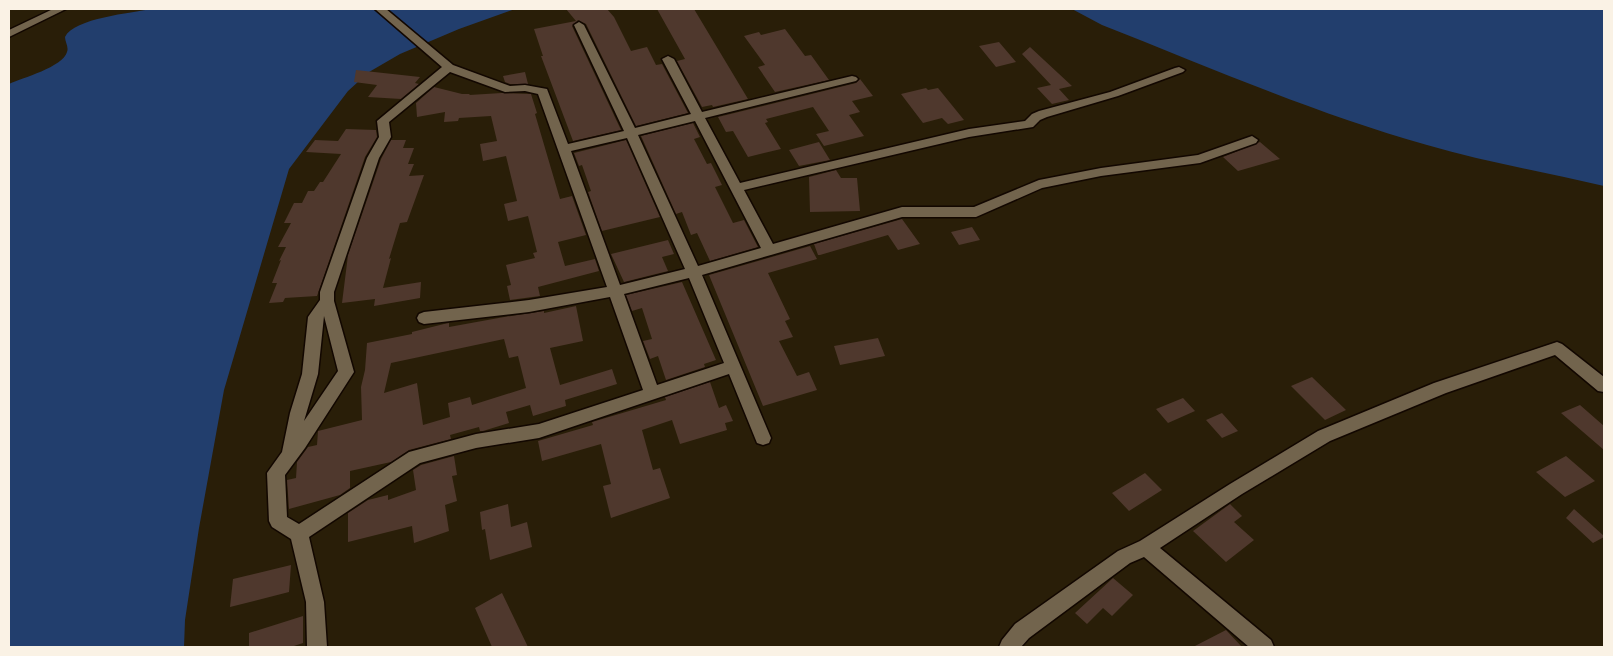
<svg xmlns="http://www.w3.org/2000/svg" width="1613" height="656" font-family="'Public Sans',sans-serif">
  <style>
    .water { fill: #223e6d }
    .building { fill: #4f382d; fill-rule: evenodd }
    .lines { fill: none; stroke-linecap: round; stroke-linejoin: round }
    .street-casing { stroke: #120700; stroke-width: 3 }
    .street { fill: #72644d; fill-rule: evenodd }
  </style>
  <rect width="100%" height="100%" fill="#291e08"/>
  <path class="water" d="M151 9H515L459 29 400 54 369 72 348 91 289 169 224 390 199 528 185 620 184 647H9V84C22 78 63 67 67 52 69 47 65 42 65 37 74 18 132 13 151 9Z
    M1072 9H1604V186C1545 172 1485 162 1427 145 1316 114 1209 67 1102 25Z"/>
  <path class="building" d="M566 9H607L614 17 631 51 647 47 656 65 662 64 688 113 636 126 586 24 578 20 572 26 621 130 573 141 541 56H543L534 29 576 21Z
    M657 9H694L748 99 713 107 712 105 702 107 677 61 685 59Z
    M785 29 805 56 811 55 829 80 775 92 758 67 765 65 744 36 759 32 761 35Z
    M999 42 1016 62 996 67 979 46Z
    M1030 47 1072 86 1059 89 1069 100 1052 104 1037 88 1051 85 1022 54Z
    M356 70 420 77 415 83 419 84 401 99 368 97 377 85 354 82Z
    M525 72 528 84H510L505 82 503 76Z
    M860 79 873 96 852 101 860 112 849 115 864 136 824 146 816 134 829 131 813 107 766 119 768 122 765 123 781 149 748 157 733 131 726 132 718 117 856 83Z
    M434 87 462 94H470L469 95 502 93 531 94 537 113 535 114 560 199 572 196 586 235 558 242 565 266 595 259 599 271 538 287 540 296 510 300 507 286 511 285 506 265 535 258 533 253 537 252 528 216 508 221 504 204 517 201 506 156 483 161 480 144 497 141 491 116 459 118 458 121 444 122 445 112 417 117 416 103Z
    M926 88 928 90 938 88 964 120 948 124 942 118 923 123 901 94Z
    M693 123 700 137 694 139 707 164 711 163 722 185 715 187 733 223 744 220 758 247 710 261 697 233 691 235 682 212 676 214 641 136Z
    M346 129 376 130 377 137 365 157 317 296 285 298 283 302 269 303 277 283H272L281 260 279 261 286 247H278L291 223H284L294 203H302L308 191H314L320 182H323L341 154 306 152 315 140 338 141Z
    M391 140H406L403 148H414L408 164H414L409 176 424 175 407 222 400 223 389 259 391 258 383 288 421 282 420 298 374 306 375 299 342 303 348 255 381 159Z
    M626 140 660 217 602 231 588 192 591 191 582 165 579 166 574 153Z
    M819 142 830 160 799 166 789 150Z
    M1260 142 1280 159 1238 171 1223 157Z
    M836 170 841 178H857L860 211 810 212 809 177Z
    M902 219 920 244 898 250 888 235 820 255H818L814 244Z
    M972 227 980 240 959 245 951 232Z
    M668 240 674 254 662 257 668 271 624 282 611 254Z
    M810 246 817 259 768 273 790 319 785 321 793 337 779 341 797 376 809 372 817 390 763 406 709 275Z
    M682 282 716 360 704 364 705 367 666 380 658 356 650 359 643 341 652 339 642 308 632 311 626 295Z
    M576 306 583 341 550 348 560 385 612 369 617 384 565 400 566 406 533 416 530 405 506 412 509 423 483 431H480L479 427 450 435 451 439 409 450 391 462 350 471V488L340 495 289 509 287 480 296 478 297 462 308 447 317 445 318 431 362 420 361 387 365 370 367 343 412 334V332L444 324 449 323V327L504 317 544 311V313ZM504 339 509 358 518 356 526 388 472 405 470 397 448 403 450 417 423 425 417 383 384 393 391 363Z
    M878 338 885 356 840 365 834 346Z
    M1312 377 1346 410 1325 420 1291 386Z
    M710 382 719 408 726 405 733 421 725 423 727 430 680 444 672 420 642 430 653 470 660 468 670 498 611 518 603 486 611 484 601 444 542 461 538 441 593 425 592 422 666 400 665 397Z
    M1183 398 1195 411 1168 423 1156 409Z
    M1580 405 1604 426V450L1561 413Z
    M1222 413 1238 431 1222 438 1206 420Z
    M454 456 457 475 452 476 457 501 445 505 449 531 414 543 412 526 348 542V513L368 500 388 495V500L416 490 413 470 421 465Z
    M1566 456 1595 481 1565 497 1536 472Z
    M1145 473 1162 490 1129 511 1112 493Z
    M508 504 511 527 527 522 532 547 490 560 485 529 482 530 480 512Z
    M1230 504 1242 516 1234 522 1254 540 1226 562 1193 531Z
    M1574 509 1604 536V537L1593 543 1566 518Z
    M291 565 289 592 230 607 233 579Z
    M1113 578 1133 595 1112 616 1103 608 1087 624 1075 613Z
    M502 593 528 647H492L475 608Z
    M303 616V643L291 647H249V633Z
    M1226 630 1242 647H1193Z"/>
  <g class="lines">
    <g class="street-casing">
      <path id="street" d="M53 9H66L9 37V30Z
        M375 9H386L453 65 510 86 525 85 547 89 568 144 624 131 574 25 579 22 584 25 635 128 691 114 662 59 668 56 674 59 702 112 852 76 856 77 858 79 856 81 705 118 740 183 969 129 1025 121 1032 114 1039 111 1110 92 1175 68 1179 67 1185 70 1183 72 1118 96 1047 117 1040 120 1033 127 969 137 744 190 773 244 902 207H974L1039 180 1101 168 1198 155 1252 136 1258 140 1256 143 1200 163 1101 176 1042 188 976 217H902L702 275 771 438 769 443 763 445 757 443 729 374 539 438 476 448 420 463 309 537 324 602 327 647H307L306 602 291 539 272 527 269 521 267 473 282 452 290 413 302 374 308 317 320 300V292L367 158 379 137 377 121 442 67ZM450 72 505 92 525 91 538 94 607 287 529 300 424 312 419 314 417 318 419 322 424 324 529 312 610 297 643 390 539 424 476 434 409 452 299 524 287 517 285 475 305 448 354 372 334 301V292L379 158 391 137 389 122ZM695 121 761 248 698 266 638 135ZM627 138 685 269 620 285 571 151ZM689 278 724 363 657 385 624 294ZM324 316 338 371 304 421 318 374Z
        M1557 342 1562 344 1604 377V392L1598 391 1555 355 1446 393 1330 441 1242 494 1160 548 1271 640 1274 647H1249L1144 557 1130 563 1029 638 1021 647H999L1002 640 1015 624 1118 551 1140 541 1230 484 1318 431 1434 383Z"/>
    </g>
    <use href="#street" class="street"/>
  </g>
  <rect width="1613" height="656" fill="none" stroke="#faf2e5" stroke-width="20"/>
</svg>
